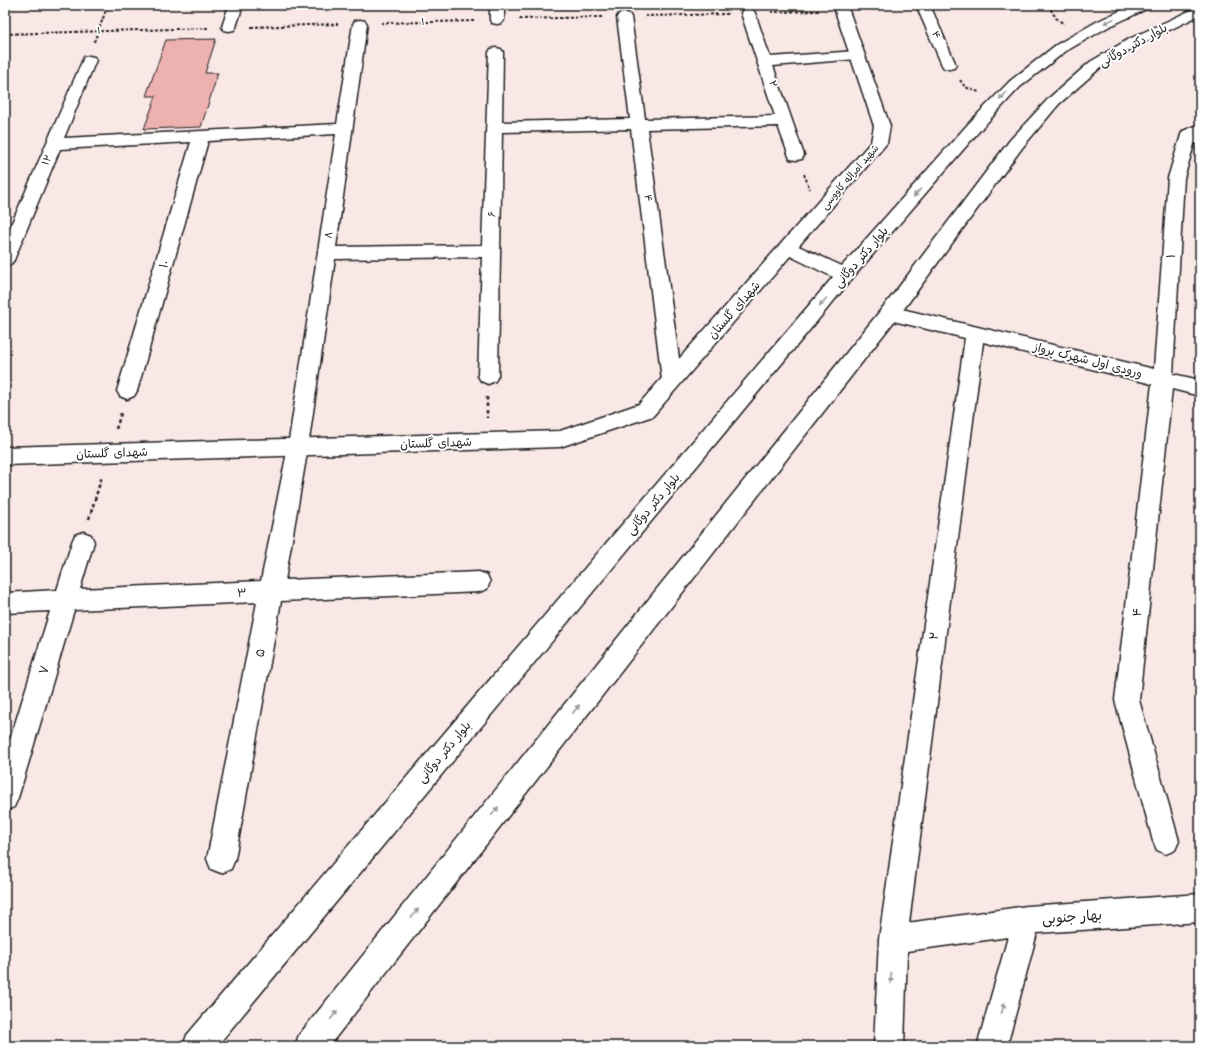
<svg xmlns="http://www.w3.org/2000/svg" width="1205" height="1051" font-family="'Comic Neue','Playpen Sans Arabic',sans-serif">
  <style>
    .building { fill: #edb1b0; stroke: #1c1c1c }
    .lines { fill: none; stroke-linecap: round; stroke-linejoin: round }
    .minor-casing { stroke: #1c1c1c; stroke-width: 3 }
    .tertiary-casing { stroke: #1c1c1c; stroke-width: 3 }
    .secondary-casing { stroke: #1c1c1c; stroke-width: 3 }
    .path-far1 { stroke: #1c1c1c; stroke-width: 2; stroke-dasharray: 3 2; stroke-linecap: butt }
    .path { stroke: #1c1c1c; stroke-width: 2.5; stroke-dasharray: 3.5 3; stroke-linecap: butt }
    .minor { fill: #fff; fill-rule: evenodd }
    .tertiary { fill: #fff; fill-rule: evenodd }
    .secondary { fill: #fff; fill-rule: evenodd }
    .oneway { fill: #999 }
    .labels { text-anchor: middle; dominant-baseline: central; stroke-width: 4; stroke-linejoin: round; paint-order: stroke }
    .far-street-label { font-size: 10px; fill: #1c1c1c; stroke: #fff }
    .street-label { font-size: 12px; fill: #1c1c1c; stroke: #fff }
    .near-street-label { font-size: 14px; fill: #1c1c1c; stroke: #fff }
  </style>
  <rect width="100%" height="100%" fill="#fae8e7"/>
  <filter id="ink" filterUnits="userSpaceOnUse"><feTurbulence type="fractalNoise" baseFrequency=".025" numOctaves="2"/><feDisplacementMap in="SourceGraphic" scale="8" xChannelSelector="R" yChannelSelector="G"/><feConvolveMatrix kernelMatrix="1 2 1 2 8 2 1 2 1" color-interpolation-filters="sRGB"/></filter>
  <g filter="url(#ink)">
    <path class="building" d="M216 39 205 73H218L201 127 144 129 156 96H146L166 40Z"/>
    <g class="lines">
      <g class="minor-casing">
        <path id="minor" d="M229 5H243L236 27 234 30 229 31 224 30 222 27Z
          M490 5H504V20L502 23 497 24 492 23 490 20Z
          M916 5H930L956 65 954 68 949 69 944 68 942 65Z
          M748 9 753 10 755 13 770 57 857 51 862 52 864 55 862 58 857 59 773 66 804 155 802 159 796 160 790 159 778 126 647 129 682 380 679 385 672 388 665 385 662 380 631 129 502 132 498 376 495 381 488 384 481 381 478 376 482 257 335 259 308 447 285 580 479 572 487 575 490 582 487 589 479 592 281 601 235 859 231 869 221 873 211 869 207 859 257 602 74 610 18 798 14 807 5 811V756L50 611 5 613V593L57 590 72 542 75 535 83 532 91 535 94 542 80 589 261 581 288 447 336 134 208 141 137 391 134 396 127 399 120 396 117 391 191 142 60 149 14 260 11 264 5 266V239L84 57 89 56 94 57 96 60 64 138 337 124 353 24 355 21 360 20 365 21 367 24 336 247 482 245 489 52 491 49 496 48 501 49 503 52 502 122 630 119 617 17 619 14 624 13 629 14 631 17 645 119 775 116 741 13 743 10Z
          M1200 124V136L1196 138 1184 178 1173 374 1200 380V396L1172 389 1139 700 1179 841 1175 850 1166 854 1157 850 1153 841 1115 700 1152 384 983 342 907 939 903 949 893 953 883 949 879 939 965 338 889 320 882 318 880 313 882 308 889 306 1154 369 1168 178 1181 135 1183 131Z"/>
      </g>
      <g class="tertiary-casing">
        <path id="tertiary" d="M833 5H847L890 126 887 143 653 416 560 447 5 465V447L560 431 639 404 871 142 874 126Z
          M1189 130 1200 134V145L1183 139 1181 135 1183 131Z
          M1200 894V922L1037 933 1007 1046H977L1008 937 907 951 904 1046H874L879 939 883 929 893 925 1027 906Z"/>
      </g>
      <g class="secondary-casing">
        <path id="secondary" d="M1133 5H1151L1149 8 1108 27 1066 51 1020 87 981 129 856 274 217 1046H183L187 1035 833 277 782 252 779 248 782 244 788 242 794 244 842 266 969 123 1010 81 1056 45 1098 21Z
          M1200 6V15L1139 45 1100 68 1059 104 1022 148 906 306 329 1046H295L299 1035 892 296 1010 140 1049 98 1090 62 1129 39Z"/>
      </g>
      <path class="path-far1" d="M1048 5 1056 18 1064 24
        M771 12 820 11
        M645 16 728 14
        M519 19 602 17
        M381 23 476 21
        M251 27 338 24
        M5 34 208 28
        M94 42 108 5
        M960 80 965 87 979 92
        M804 174 810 189"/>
      <path class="path" d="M487 397V418
        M116 429 121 413
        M89 519 102 476"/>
      <use href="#minor" class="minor"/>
      <use href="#tertiary" class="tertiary"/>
      <use href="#secondary" class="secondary"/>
    </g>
    <defs><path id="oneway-solid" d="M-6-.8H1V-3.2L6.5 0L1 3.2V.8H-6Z"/></defs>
    <g class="oneway">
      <use href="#oneway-solid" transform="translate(1109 21) rotate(155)"/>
      <use href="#oneway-solid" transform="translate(1003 96) rotate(133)"/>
      <use href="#oneway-solid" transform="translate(917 193) rotate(131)"/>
      <use href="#oneway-solid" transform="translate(823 302) rotate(130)"/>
      <use href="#oneway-solid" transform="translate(576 709) rotate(-52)"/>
      <use href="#oneway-solid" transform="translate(495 811) rotate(-52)"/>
      <use href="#oneway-solid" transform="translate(415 913) rotate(-52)"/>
      <use href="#oneway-solid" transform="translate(891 978) rotate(92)"/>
      <use href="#oneway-solid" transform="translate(1003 1008) rotate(-74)"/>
      <use href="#oneway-solid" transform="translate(334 1015) rotate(-52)"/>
    </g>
  </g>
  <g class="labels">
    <g class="far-street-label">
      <text transform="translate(423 22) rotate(-2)">۱</text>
      <text transform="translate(99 31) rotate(-2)">۱</text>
      <text transform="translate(936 35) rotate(67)">۴</text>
      <text transform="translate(773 84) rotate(71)">۲</text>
      <text transform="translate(47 160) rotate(-67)">۱۲</text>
      <text transform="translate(850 177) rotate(-49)">شهید امراله کاووسی</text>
      <text transform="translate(648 198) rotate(83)">۴</text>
      <text transform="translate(492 214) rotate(-88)">۶</text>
      <text transform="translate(329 235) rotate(-82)">۸</text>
    </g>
    <g class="street-label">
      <text transform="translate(1133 45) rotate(-29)">بلوار دکتر دوگانی</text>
      <text transform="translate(1171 256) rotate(-86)">۱</text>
      <text transform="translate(861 257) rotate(-49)">بلوار دکتر دوگانی</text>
      <text transform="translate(164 264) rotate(-74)">۱۰</text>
      <text transform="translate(734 310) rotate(-49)">شهدای گلستان</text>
      <text transform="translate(1088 360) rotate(14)">ورودی اول شهرک پرواز</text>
      <text transform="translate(436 443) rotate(-2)">شهدای گلستان</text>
      <text transform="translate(112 453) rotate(-2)">شهدای گلستان</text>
      <text transform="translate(653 504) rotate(-50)">بلوار دکتر دوگانی</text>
      <text transform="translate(242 593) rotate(-3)">۳</text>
      <text transform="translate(1137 612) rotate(-84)">۴</text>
      <text transform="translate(934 636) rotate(-82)">۲</text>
      <text transform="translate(260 653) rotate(-79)">۵</text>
      <text transform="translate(44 670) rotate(-73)">۷</text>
      <text transform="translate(444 752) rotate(-50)">بلوار دکتر دوگانی</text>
    </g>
    <g class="near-street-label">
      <text transform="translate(1072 917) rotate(-4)">بهار جنوبی</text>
    </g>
  </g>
  <rect width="1205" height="1051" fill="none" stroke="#fff" stroke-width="20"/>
  <rect x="10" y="10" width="1185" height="1031" fill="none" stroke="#1c1c1c" stroke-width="1.5" filter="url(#ink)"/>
</svg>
